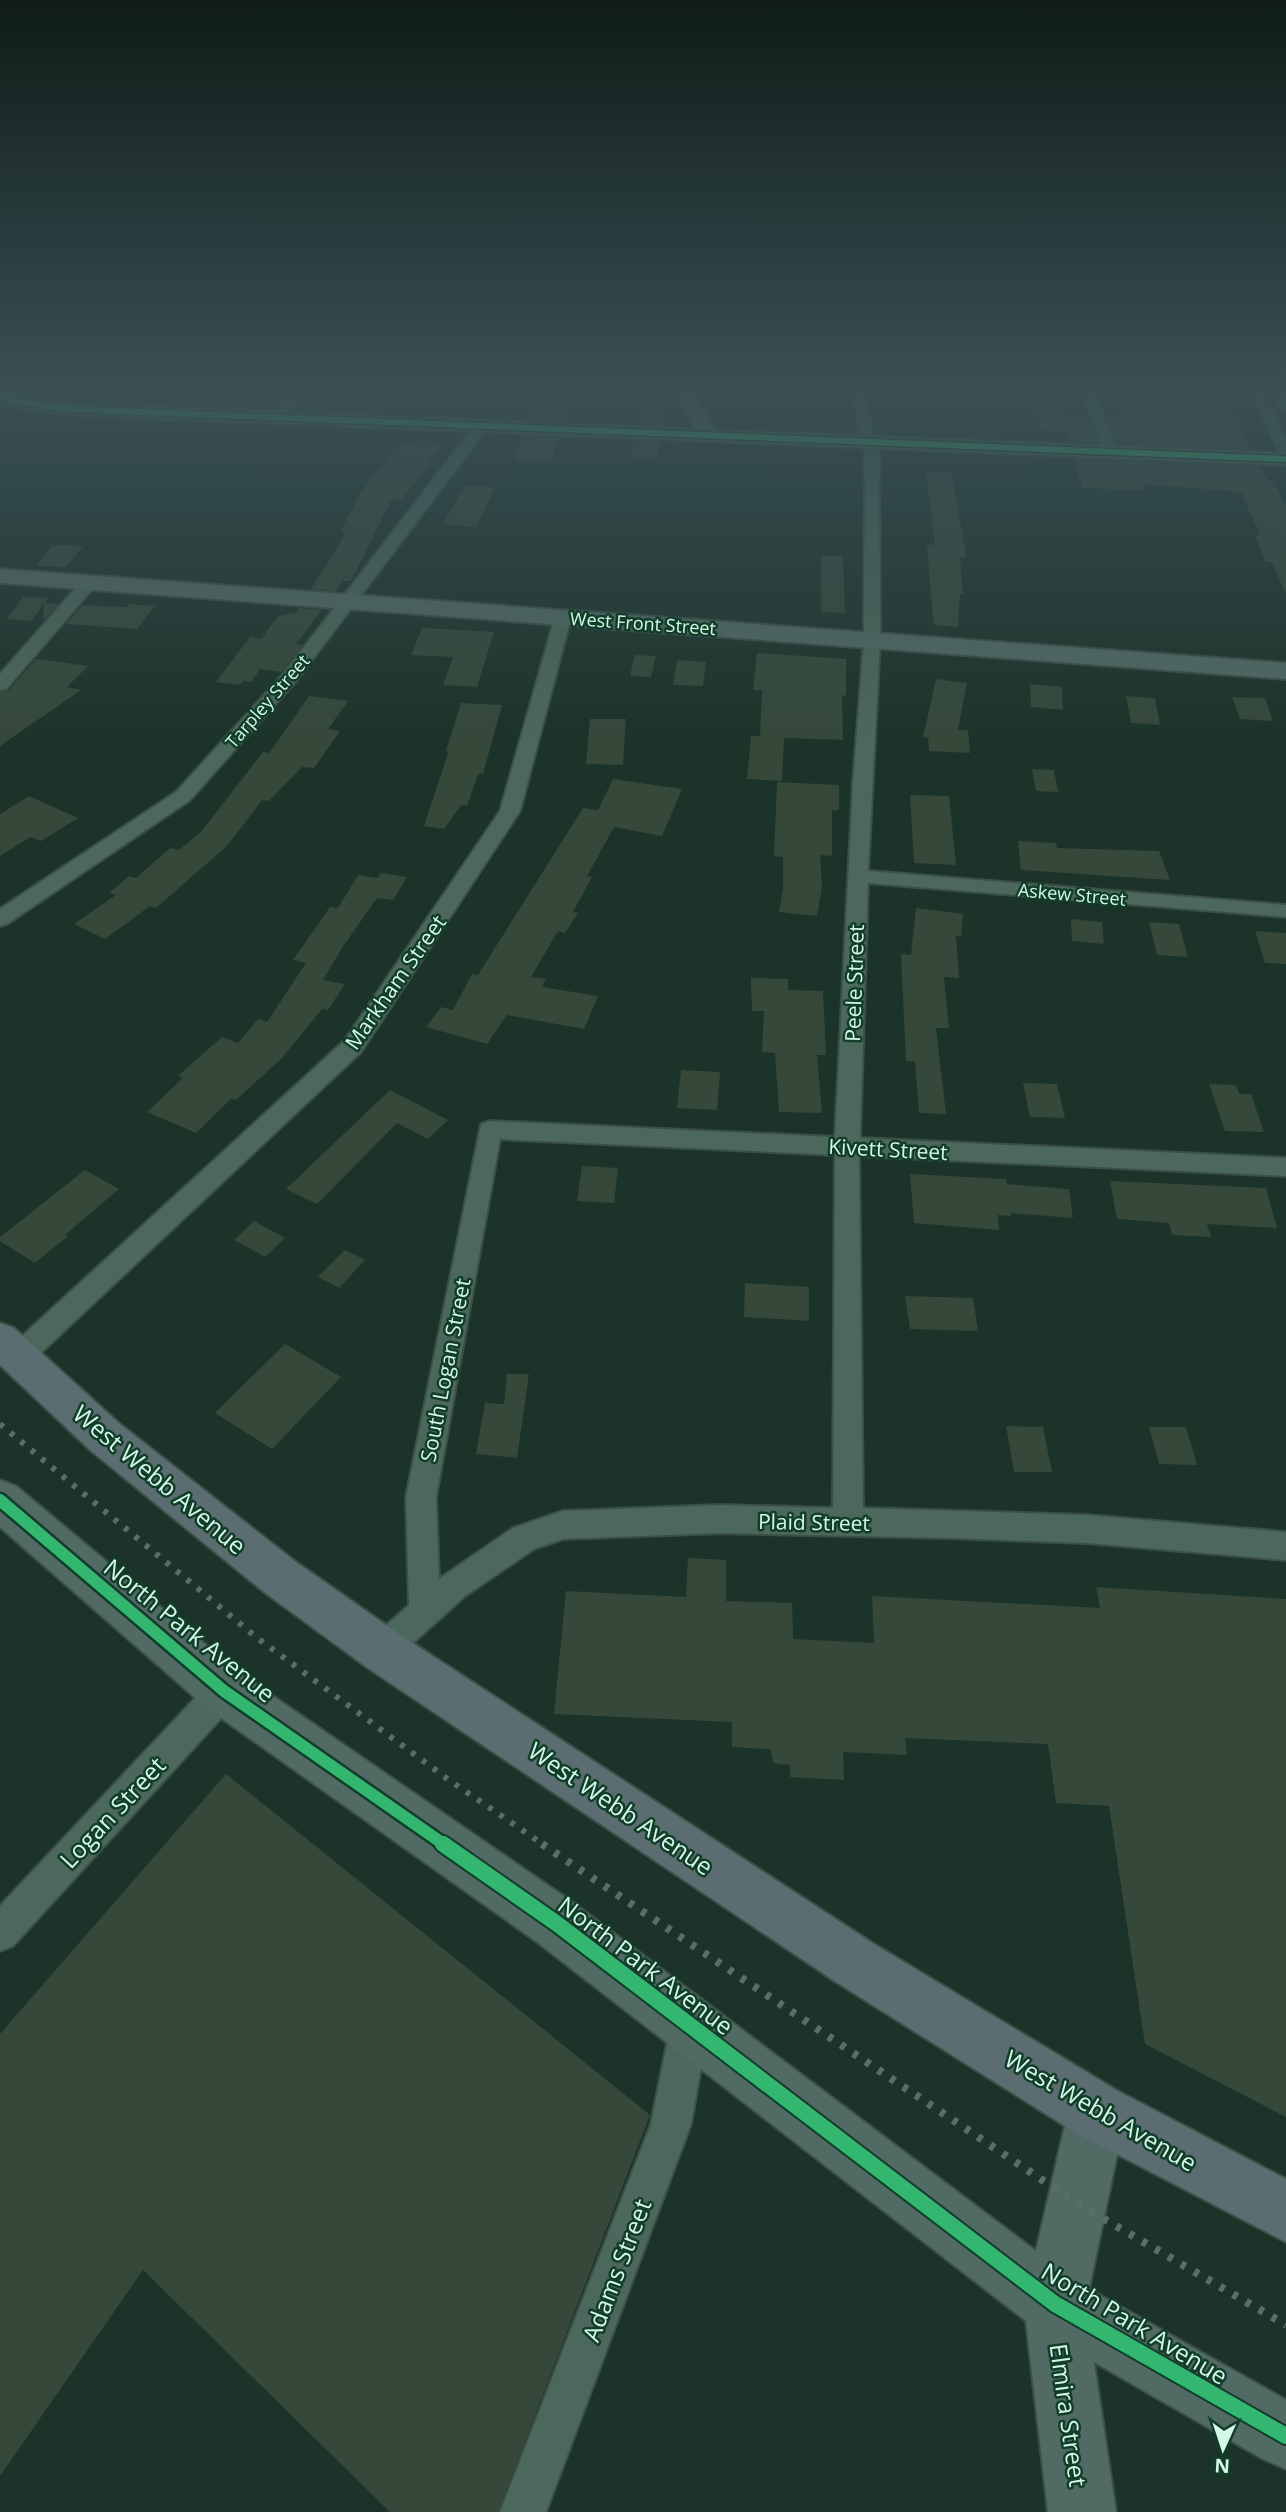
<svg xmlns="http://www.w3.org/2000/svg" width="1286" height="2512" font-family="'Open Sans',sans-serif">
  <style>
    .building { fill: #35483a }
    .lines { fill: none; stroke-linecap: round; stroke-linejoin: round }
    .street-casing { stroke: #3b4f46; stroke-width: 4 }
    .secondary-casing { stroke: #3b4f46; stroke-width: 4 }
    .primary-casing { stroke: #3b4f46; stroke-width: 4 }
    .highway-casing { stroke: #3b4f46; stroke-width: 4 }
    .street { fill: #4c675b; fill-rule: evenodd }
    .secondary { fill: #526a64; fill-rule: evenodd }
    .primary { fill: #586d6b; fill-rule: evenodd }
    .highway { fill: #5b6d70; fill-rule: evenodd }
    .rail-far1 { stroke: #586f66; stroke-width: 6; stroke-dasharray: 4.5 9; stroke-linecap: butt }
    .rail { stroke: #586f66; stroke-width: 8; stroke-dasharray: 5 10; stroke-linecap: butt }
    .cycleway-far2-casing { stroke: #123d2b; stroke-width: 9 }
    .cycleway-far1-casing { stroke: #123d2b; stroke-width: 17 }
    .cycleway-casing { stroke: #123d2b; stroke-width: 20 }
    .cycleway-far2 { stroke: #33b770; stroke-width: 6 }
    .cycleway-far1 { stroke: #33b770; stroke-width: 12 }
    .cycleway { stroke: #33b770; stroke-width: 16 }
    .labels { text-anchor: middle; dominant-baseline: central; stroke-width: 5; stroke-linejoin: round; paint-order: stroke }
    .far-street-label { font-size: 18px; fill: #d2f9e5; stroke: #123d2b }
    .street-label { font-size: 21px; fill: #d2f9e5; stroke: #123d2b }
    .near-street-label { font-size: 24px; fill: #d2f9e5; stroke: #123d2b }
  </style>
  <rect width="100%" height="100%" fill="#1c332a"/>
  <path class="building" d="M1116 389 1138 390 1140 395H1151L1154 404H1203L1201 400 1229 401 1251 449 1117 444 1106 416H1122L1113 391Z
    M540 396 572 397 564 421 528 419 536 399Z
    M642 406 667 407 663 425 638 424Z
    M1035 407 1062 408 1064 414 1088 415 1097 443 1069 442 1066 431 1040 430Z
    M522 436 559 438 551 461 514 460Z
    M417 441 444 442 402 500 392 499 351 581H343L336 591 311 589 346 533 340 532 360 494 396 446H415Z
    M634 441 660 442 657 460 630 459Z
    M1074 459 1260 467 1268 481H1273L1286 506V594L1272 562H1266L1255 535H1260L1241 492 1143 484 1145 490 1082 488Z
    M926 471 952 472 966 557H960L963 594H960L958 627 934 625 933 620 927 544 935 545Z
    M465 486 495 487 477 527 443 524Z
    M52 545 83 546 66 567 36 566Z
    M821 556H843L845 613 821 612Z
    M23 597 48 598 45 603 59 604 43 621 44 603 31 621 6 619Z
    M129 604 155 606 137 629 66 624 82 605 127 607Z
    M299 608 322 610 296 644 303 645 282 672 260 669 251 682 243 681 240 685 216 682 250 637 261 639 278 616 296 613Z
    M422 628 494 632 477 687 443 685 453 657 411 655Z
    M757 653 846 659V696L842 695 843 740 784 738 782 781 747 779 751 736H760L762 690H753Z
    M635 655 656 656 651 677 630 676Z
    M36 659 88 666 67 687 81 690 0 746V692L8 691Z
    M677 660 706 662 703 686 673 685Z
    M936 679 967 683 958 730H968L970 753 929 751 928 738 923 737Z
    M1030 684 1062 687 1063 710 1031 707Z
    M309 696 348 701 328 729 340 731 314 768 302 767 269 801 262 800 228 845 156 908 150 906 105 939 74 924 116 895 109 893 129 876 136 878 170 848 179 850 201 832 263 752 269 753Z
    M1126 696 1155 698 1160 725 1131 723Z
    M1232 697 1265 698 1273 721 1240 719Z
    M461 703 502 705 483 774H478L467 806 461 805 444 829 424 826 449 751H446Z
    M590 719H626L623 765 586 764Z
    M1032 769 1054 770 1058 792 1036 791Z
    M613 779 682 789 662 836 614 827 587 876 592 877 573 912 578 913 565 933 558 931 531 977 546 979 542 987 598 996 584 1029 507 1015 487 1044 426 1027 441 1007 453 1010 472 974 478 975 583 808 598 810Z
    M777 782 839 785V810H832V856L820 855 822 887 817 916 779 912 783 889V857L774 856Z
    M910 795 949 796 956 865 914 863Z
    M29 796 78 818 41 841 30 837 0 856V814Z
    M1018 841 1056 843 1057 848 1159 851 1170 880 1021 870Z
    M381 873 407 877 393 900 377 898 342 948 323 980 345 984 328 1010 322 1009 282 1058 236 1100 231 1099 196 1133 147 1112 183 1078 178 1076 222 1037 238 1043 258 1019 267 1022 306 963 293 960 330 907 338 908 358 875 378 878Z
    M916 908 963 914 961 937 956 936 959 978 944 977 949 1028H936L946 1114 919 1113 915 1062 906 1061 901 954 911 955Z
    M1071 919 1102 922 1104 944 1072 941Z
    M1149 922 1179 924 1188 957 1157 955Z
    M1255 931 1286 933V964L1265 963Z
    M751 978 788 979V990L823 991 826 1055H817L822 1113 779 1112 775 1053 762 1052 764 1011H752Z
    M681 1070 720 1072 717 1110 677 1108Z
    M1023 1083 1057 1084 1065 1118 1030 1117Z
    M1209 1084 1236 1085 1239 1094H1251L1264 1132 1225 1131Z
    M390 1090 448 1120 428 1139 397 1123 317 1204 286 1189Z
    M582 1166 618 1168 614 1203 577 1201Z
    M85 1170 119 1189 65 1235 68 1236 35 1263 0 1241V1237Z
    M910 1174 1006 1179 1007 1184 1069 1189 1073 1218 1011 1213V1216L998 1215 999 1230 914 1223Z
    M1110 1181 1266 1188 1277 1228 1207 1224 1211 1237 1172 1235 1169 1223 1117 1219Z
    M254 1221 285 1238 265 1257 234 1240Z
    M345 1250 365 1260 339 1288 318 1277Z
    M745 1283 809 1287V1321L744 1317Z
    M905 1296 973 1298 978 1331 910 1329Z
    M285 1344 341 1377 272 1449 215 1413Z
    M507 1374H529L517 1458 476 1454 485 1403 504 1404Z
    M1006 1426 1043 1427 1052 1472H1014Z
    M1149 1427H1186L1197 1465 1159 1464Z
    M688 1558 726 1560V1601L792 1603 793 1639 874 1643 872 1596 1100 1608 1096 1587 1286 1599V2117L1145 2044 1109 1806 1056 1803 1048 1744 905 1738 907 1755 843 1752 844 1780 790 1777V1765L773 1763 771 1749 732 1747V1722L554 1714 566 1591 686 1597Z
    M226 1774 650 2115 498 2512H390L143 2270 0 2476V2034Z"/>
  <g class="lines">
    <g class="street-casing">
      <path id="street" d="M296 387H308L282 422H272L270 419Z
        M853 387H865L873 439 879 443 880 640 868 871 1286 905V917L868 883 860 1138 1286 1158V1176L859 1156 863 1508 1086 1515 1286 1532V1560L1086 1543 948 1538 720 1533 563 1539 534 1549 465 1596 393 1661 382 1666 371 1661 366 1650 371 1639 409 1605 406 1497 481 1124 490 1121 835 1137 853 783 864 640 865 447 860 443ZM500 1139 835 1155 833 1508 720 1505 563 1511 513 1528 439 1579 436 1497Z
        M1081 387H1093L1117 452 1115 455 1103 452Z
        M1248 387H1260L1286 438V455L1279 451Z
        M1269 387H1281L1286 396V412L1280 408Z
        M476 424 488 427 297 680 190 800 7 924 0 926V909L176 792 285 672Z
        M88 579 94 581V587L6 689 0 690V674L82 581Z
        M563 612 571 617 520 811 361 1052 28 1365 18 1368 8 1365 4 1357 8 1349 345 1040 500 811 555 617Z
        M224 1675 236 1680 241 1691 236 1702 13 1946 0 1951V1906L212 1680Z
        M690 2004 704 2009 709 2023 691 2124 546 2512H500L651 2124 671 2023 676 2009Z"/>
    </g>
    <g class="secondary-casing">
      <path id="secondary" d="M673 387H691L715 430 1286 453V465L70 415 12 407 0 402V388L17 396 70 403 695 429Z
        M0 569 1286 663V679L0 583Z
        M0 1480 16 1486 241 1674 575 1904 1036 2251 1068 2112 1076 2091 1097 2083 1118 2091 1126 2112 1089 2289 1286 2400V2469L1263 2459 1094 2362 1116 2512H1048L1026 2321 537 1942 207 1708 0 1527Z"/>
    </g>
    <g class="primary-casing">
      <path id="primary" d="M0 387H26L24 391 0 398Z"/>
    </g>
    <g class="highway-casing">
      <path id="highway" d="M0 1323 14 1328 120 1424 296 1562 399 1634 874 1944 1118 2091 1286 2179V2242L1076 2133 836 1982 365 1666 264 1592 90 1450 0 1365Z"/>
    </g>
    <use href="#street" class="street"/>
    <use href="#secondary" class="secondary"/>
    <use href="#primary" class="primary"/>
    <use href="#highway" class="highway"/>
    <path class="rail-far1" d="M0 1424 256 1637 449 1780 544 1845"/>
    <path class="rail" d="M542 1844 1075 2202 1286 2325"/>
    <g class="cycleway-far2-casing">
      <path id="cycleway-far2" d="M0 394 12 401 70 409 1286 459"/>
    </g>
    <g class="cycleway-far1-casing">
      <path id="cycleway-far1" d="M0 1500 224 1691 445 1845"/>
    </g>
    <g class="cycleway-casing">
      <path id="cycleway" d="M443 1844 556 1923 1055 2304 1286 2436"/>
    </g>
    <use href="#cycleway-far2" class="cycleway-far2"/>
    <use href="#cycleway-far1" class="cycleway-far1"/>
    <use href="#cycleway" class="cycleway"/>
  </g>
  <linearGradient id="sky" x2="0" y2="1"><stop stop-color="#0f1c17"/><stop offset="0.52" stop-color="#3a5055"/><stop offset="1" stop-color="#3a5055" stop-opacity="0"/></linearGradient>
  <rect width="1286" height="739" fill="url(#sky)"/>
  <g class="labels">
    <g class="far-street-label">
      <text transform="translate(643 623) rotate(4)">West Front Street</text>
      <text transform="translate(267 701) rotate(-49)">Tarpley Street</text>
      <text transform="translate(1072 894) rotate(5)">Askew Street</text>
    </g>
    <g class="street-label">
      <text transform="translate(395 982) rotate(-55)">Markham Street</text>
      <text transform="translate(854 983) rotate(-88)">Peele Street</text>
      <text transform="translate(888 1149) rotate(3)">Kivett Street</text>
      <text transform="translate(445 1370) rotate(-79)">South Logan Street</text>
      <text transform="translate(814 1522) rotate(1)">Plaid Street</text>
    </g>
    <g class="near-street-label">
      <text transform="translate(160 1479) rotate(40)">West Webb Avenue</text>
      <text transform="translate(190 1630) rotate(39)">North Park Avenue</text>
      <text transform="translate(621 1808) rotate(34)">West Webb Avenue</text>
      <text transform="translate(112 1812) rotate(-47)">Logan Street</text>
      <text transform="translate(646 1965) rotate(37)">North Park Avenue</text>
      <text transform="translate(1101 2110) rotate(30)">West Webb Avenue</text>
      <text transform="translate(616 2270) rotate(-69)">Adams Street</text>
      <text transform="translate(1135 2323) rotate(31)">North Park Avenue</text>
      <text transform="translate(1069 2415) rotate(82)">Elmira Street</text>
    </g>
  </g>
  <g transform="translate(1223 2449) rotate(183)" stroke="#123d2b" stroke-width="5" paint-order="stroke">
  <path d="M0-5L12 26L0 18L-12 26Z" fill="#d2f9e5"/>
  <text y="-10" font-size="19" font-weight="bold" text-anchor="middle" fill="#d2f9e5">N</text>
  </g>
</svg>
